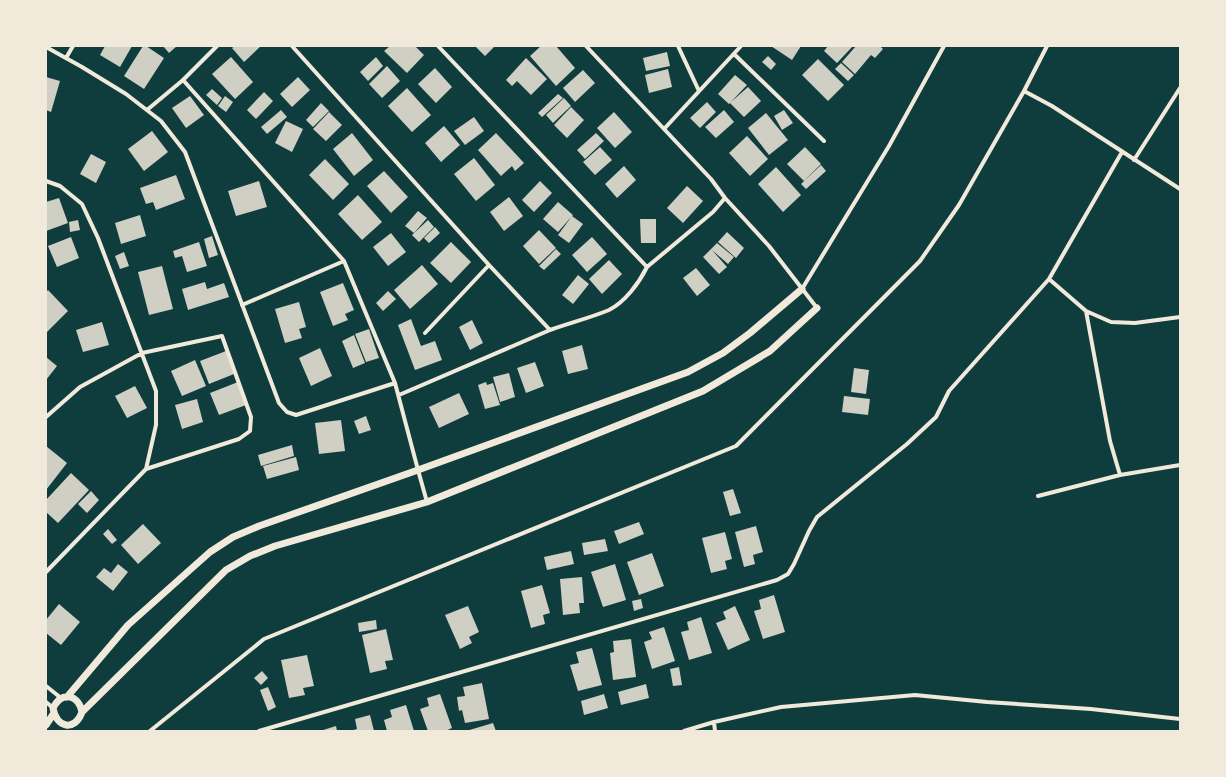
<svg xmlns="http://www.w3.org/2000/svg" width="1226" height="777" font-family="Merriweather,serif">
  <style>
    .building { fill: #cfcfc3 }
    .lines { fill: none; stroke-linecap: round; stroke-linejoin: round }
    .minor { stroke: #f1e9da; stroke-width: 4 }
    .tertiary { stroke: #f1e9da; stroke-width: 7 }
  </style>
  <rect width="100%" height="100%" fill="#0f3d3e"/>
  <path class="building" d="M105 46H132L120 67 100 55Z
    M143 46H146L164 58 144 89 124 76Z
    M163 46H177L169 53Z
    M235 46H261L244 62 232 48Z
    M390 46H415L424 55 407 73 384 51Z
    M475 46H495L485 56Z
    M541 46H556L575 68 556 86 530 56Z
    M771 46H801L792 60Z
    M828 46H853L837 63 824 51Z
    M856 46H880L883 49 875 58 871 55 855 74 842 62Z
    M667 52 670 66 646 71 643 58Z
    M768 56 776 64 771 70 762 62Z
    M231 57 253 82 235 99 212 74Z
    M376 57 383 66 368 81 360 72Z
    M526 58 547 79 531 95 517 81 512 86 506 80Z
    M818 59 844 85 828 101 802 75Z
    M841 63 854 75 848 81 835 69Z
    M387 66 400 81 382 98 369 84Z
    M435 68 452 87 436 103 418 84Z
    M668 69 672 87 649 93 645 75Z
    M583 70 595 83 575 102 563 88Z
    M735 75 747 85 731 102 748 87 761 101 744 117 730 103 729 104 718 94Z
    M46 77 60 81 51 112 46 110Z
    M298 77 310 90 292 107 280 94Z
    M407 88 431 115 412 132 388 106Z
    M212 89 222 98 217 105 206 95Z
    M264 92 273 101 256 119 247 110Z
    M558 94 563 98 542 117 538 113Z
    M190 96 204 115 186 128 172 108Z
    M225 96 233 102 226 112 218 106Z
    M564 98 571 106 553 123 546 115Z
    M707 102 716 112 700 128 690 118Z
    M321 103 329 111 313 127 306 120Z
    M571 107 584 120 567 138 554 125Z
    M281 110 287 117 267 134 261 127Z
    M724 110 734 122 716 138 705 127Z
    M784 110 793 123 782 130 774 116Z
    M329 112 342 125 326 141 313 129Z
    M614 112 632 132 615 148 597 128Z
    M766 113 788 140 769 155 748 128Z
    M474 117 484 131 465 145 454 131Z
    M286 121 303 129 292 152 275 143Z
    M444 126 460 145 441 162 425 143Z
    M152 131 168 152 144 171 128 149Z
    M352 133 373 160 354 176 333 149Z
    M496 133 524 163 515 171 512 166 501 176 478 150Z
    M596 133 604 141 585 159 577 150Z
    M747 136 768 159 750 176 729 153Z
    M600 147 612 160 595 175 583 162Z
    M805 147 821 164 804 181 787 164Z
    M91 154 106 162 96 183 80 174Z
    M474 158 495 185 476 201 454 174Z
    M325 159 349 184 333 200 309 175Z
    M821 165 826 171 806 189 801 184Z
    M624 166 636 180 617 198 605 184Z
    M776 167 801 195 783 212 758 184Z
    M384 171 408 197 391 213 367 186Z
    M176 175 185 199 156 210 153 202 146 204 140 188Z
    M259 181 267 207 236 216 228 191Z
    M540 181 552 193 534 212 522 200Z
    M687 186 703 201 683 223 667 208Z
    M358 195 382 222 362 240 338 214Z
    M509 197 523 216 504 231 490 212Z
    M59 198 68 223 46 231V202Z
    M558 202 573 215 558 232 543 219Z
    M418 211 427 218 414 233 405 226Z
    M140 215 146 236 121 244 115 223Z
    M572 216 583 224 569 243 558 235Z
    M640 219H656V243H641Z
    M78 220 80 230 70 232 69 222Z
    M428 220 434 227 419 242 412 235Z
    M435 227 440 233 429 243 424 238Z
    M539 230 556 248 539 264 523 246Z
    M727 232 744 248 736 258 718 242Z
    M391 233 406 252 388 266 373 247Z
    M212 236 218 255 209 258 204 239Z
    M71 237 79 258 57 267 48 246Z
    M592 237 607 254 587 272 572 255Z
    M199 242 207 266 187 272 182 256 175 258 173 251Z
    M451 242 471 262 451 283 430 263Z
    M717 243 734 257 728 264 712 250 727 267 719 274 703 257Z
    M556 249 561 254 544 270 539 266Z
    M124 252 129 266 120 269 115 256Z
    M609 260 622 274 602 294 589 279Z
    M422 265 438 284 410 309 394 290Z
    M162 266 173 309 149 315 138 272Z
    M696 268 710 285 697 296 683 278Z
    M578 275 589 284 573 304 562 295Z
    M205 282 207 289 224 283 229 297 188 310 182 289Z
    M343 283 354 310 345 314 348 320 333 326 320 292Z
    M48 290 68 311 46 333V292Z
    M388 291 396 299 383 311 376 303Z
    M299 302 306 327 299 329 302 338 285 343 275 309Z
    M411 319 421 346 435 341 442 360 415 370 398 325Z
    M472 320 483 343 470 350 459 327Z
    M102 322 109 345 83 352 76 330Z
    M369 329 379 358 366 362 355 334Z
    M354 335 365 363 353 368 342 341Z
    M582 345 588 369 568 374 562 351Z
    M320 348 332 376 311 386 299 358Z
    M226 351 234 374 209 384 200 361Z
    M46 357 57 366 46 380Z
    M195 360 206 386 182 396 171 371Z
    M535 362 544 386 526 393 517 368Z
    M854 368 869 370 866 394 851 392Z
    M509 373 515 397 500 402 493 377Z
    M238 382 246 405 219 415 210 393Z
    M486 382 487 385 493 383 500 405 485 409 478 385Z
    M135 386 147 408 127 418 115 396Z
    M459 393 469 414 439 428 429 407Z
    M844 396 870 399 868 415 842 412Z
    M197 399 203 422 182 429 175 405Z
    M366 416 371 430 359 434 354 421Z
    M341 420 345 451 319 454 315 423Z
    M292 445 294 456 261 466 258 455Z
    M46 446 67 463 46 490Z
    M296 457 299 470 267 479 263 466Z
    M71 473 89 490 58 523 46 512V500Z
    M733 489 741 513 730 516 723 492Z
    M91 491 99 500 87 513 78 504Z
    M639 522 644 534 619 544 614 531Z
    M143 524 161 543 138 564 121 545Z
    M756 526 763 552 753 555 755 564 744 567 735 532Z
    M108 529 117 540 112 544 103 534Z
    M725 532 732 559 725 561 727 569 711 573 702 538Z
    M605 539 608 551 584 555 582 543Z
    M571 551 574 564 547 570 544 557Z
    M652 553 664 586 639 595 627 562Z
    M118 564 128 572 113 591 96 577 104 568 111 573Z
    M615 564 626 600 603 607 591 572Z
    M582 577 584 603H579L580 613 563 615 560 579Z
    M542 585 550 613 543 615 545 624 531 628 521 591Z
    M774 595 785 632 763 639 754 611 761 609 759 600Z
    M641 599 643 608 634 611 632 601Z
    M59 604 80 622 61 645 46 633V620Z
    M468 606 479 632 469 637 472 643 460 649 445 615Z
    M735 606 750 640 728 650 716 623 726 619 723 612Z
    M701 617 712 653 689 660 681 632 689 630 687 622Z
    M376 620 377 629 359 632 358 623Z
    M664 627 675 661 652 669 644 642 652 639 649 632Z
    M386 629 393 660 385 661 387 669 370 673 362 635Z
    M631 639 636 677 613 680 610 653 614 652 613 641Z
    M592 648 602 685 578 691 570 665 579 663 576 652Z
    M307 655 314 686 303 688 305 695 289 698 281 660Z
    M679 667 682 685 673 686 670 669Z
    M262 671 268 678 261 685 254 678Z
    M482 683 489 719 465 723 462 710 459 711 457 697 465 696 463 687Z
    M646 684 649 698 621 705 618 692Z
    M268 687 276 707 268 711 260 690Z
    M440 694 452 728 445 731H428L420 709 429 706 427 698Z
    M604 694 608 708 584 715 581 701Z
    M406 705 414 731H387L384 720 392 717 390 710Z
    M370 715 374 731H350L357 729 355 719Z
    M493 723 496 731H466Z
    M336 726 337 731H320Z"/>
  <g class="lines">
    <path class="minor" d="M217 46 183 80 344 261 395 383
      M292 46 489 265 550 330 399 395
      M438 46 647 267
      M678 46 699 91
      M46 47 82 67 126 94 161 121 185 152 279 403 287 412 296 415 395 383 418 470 427 502
      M734 54 824 141
      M66 58 73 46
      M1024 91 1052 106 1180 189
      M147 110 183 80
      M664 129 741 46
      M1122 152 1049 279 1086 311 1110 441 1120 475 1180 465
      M1134 160 1180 88
      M46 181 60 186 82 204 98 238 156 391V425L146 469
      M725 198 769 246 817 308
      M802 289 889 146 944 46
      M242 305 344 261
      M1086 311 1111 322 1135 323 1180 317
      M550 330C569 323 590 318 609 310 625 302 639 283 647 267L713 212 725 198 711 179 586 46
      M425 333 489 265
      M46 417 80 387 142 353 222 336 251 417 250 431 239 439 146 469 46 572
      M1038 496 1120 475
      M46 686 61 698
      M46 702 53 708
      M714 722 715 731
      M150 731 264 639 736 446 920 261 959 205 1024 91 1047 46
      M259 731 777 580 788 574 794 564 809 531 817 517 907 444 936 417 949 391 1049 279
      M684 731 714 722 781 707 915 695 987 702 1091 709 1180 719"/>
    <path class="tertiary" d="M67 697 128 625 210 552 233 537 259 526 418 470 688 372 723 353 750 333 802 289
      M82 712C78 694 62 691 53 708 56 728 75 732 82 712L226 570 250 556 275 546 427 502 703 391 770 351 817 308
      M46 725 54 713"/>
  </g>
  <rect width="1226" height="777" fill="none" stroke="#f1e9da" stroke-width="94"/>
</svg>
